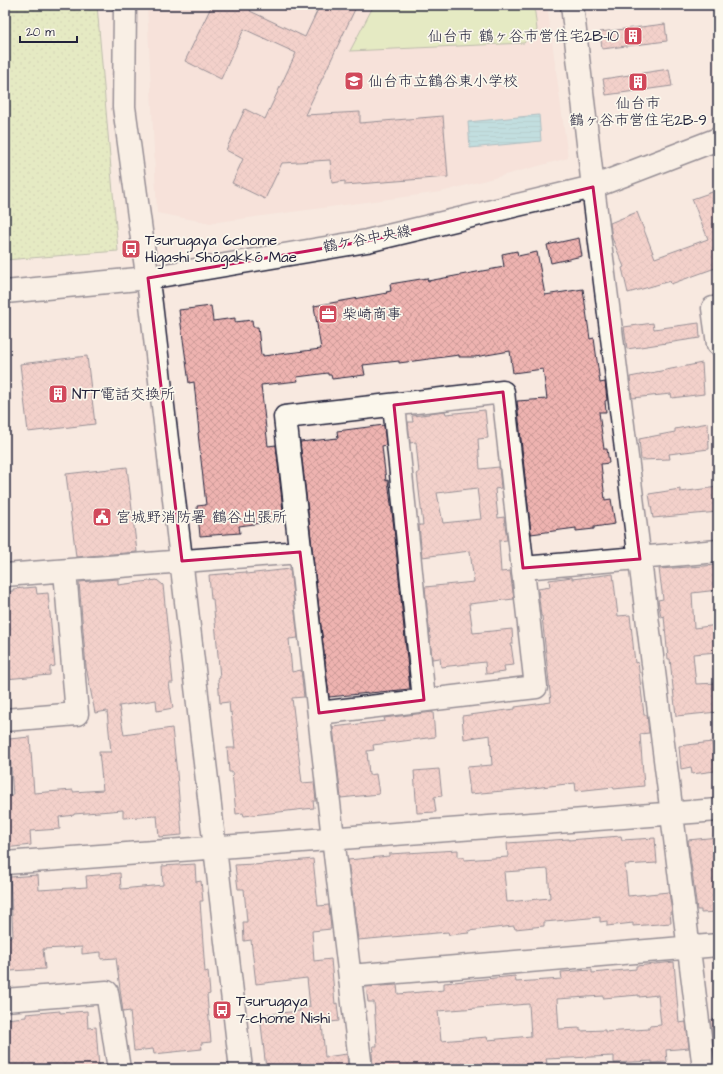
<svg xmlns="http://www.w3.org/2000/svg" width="723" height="1074" font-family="'Architects Daughter','Klee One',sans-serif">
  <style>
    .built { fill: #f5d9d2 }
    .park { fill: url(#park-dots); stroke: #78866e }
    .pitch { fill: #cfeaa0; stroke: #78866e }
    .water { fill: url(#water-rules); stroke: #5a8a9c }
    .building { fill: url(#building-cross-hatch); stroke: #22223b; fill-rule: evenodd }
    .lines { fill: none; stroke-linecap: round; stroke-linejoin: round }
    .minor-casing { stroke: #22223b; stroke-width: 25 }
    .minor { stroke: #fbf7ec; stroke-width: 22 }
    .marked { fill: none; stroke: #c2185b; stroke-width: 3; stroke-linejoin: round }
    .labels { text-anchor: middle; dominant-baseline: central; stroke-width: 3.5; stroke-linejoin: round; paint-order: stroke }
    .poi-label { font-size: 15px; fill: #22223b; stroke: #fbf7ec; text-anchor: start }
    .street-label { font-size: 15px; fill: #22223b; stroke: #fbf7ec }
  </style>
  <defs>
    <pattern id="park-dots" width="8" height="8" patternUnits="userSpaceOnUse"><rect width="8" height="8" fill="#cfeaa0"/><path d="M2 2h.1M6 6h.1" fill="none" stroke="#b1c88b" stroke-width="1.8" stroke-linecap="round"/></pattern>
    <pattern id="water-rules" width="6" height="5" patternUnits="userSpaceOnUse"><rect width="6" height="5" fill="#80d0dd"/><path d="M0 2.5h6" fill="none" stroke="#6eb2bf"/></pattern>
    <pattern id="building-cross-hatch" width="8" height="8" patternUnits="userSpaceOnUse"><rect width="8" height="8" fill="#eeb3b0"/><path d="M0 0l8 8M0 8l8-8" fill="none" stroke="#cc9a98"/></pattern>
  </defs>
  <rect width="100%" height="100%" fill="#f8e9e0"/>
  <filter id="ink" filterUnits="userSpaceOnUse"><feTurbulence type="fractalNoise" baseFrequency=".025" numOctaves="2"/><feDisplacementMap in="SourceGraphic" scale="8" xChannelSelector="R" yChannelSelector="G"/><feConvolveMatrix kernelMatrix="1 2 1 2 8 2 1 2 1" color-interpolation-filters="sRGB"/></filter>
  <g filter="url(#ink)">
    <path class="built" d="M147 5H547L568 158 441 192 210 223 157 213Z"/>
    <path class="park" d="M5 5H97L118 251 5 260Z"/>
    <path class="pitch" d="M374 5H534L537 30 524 43 350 51Z"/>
    <path class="water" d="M539 115 541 141 470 148 468 122Z"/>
    <path class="building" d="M212 5H253L250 11 305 37 320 5H357L305 115 360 112V123L443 116 448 177 345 185V181L332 183 330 160 282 163 265 199 232 183 243 159 226 150 245 109 265 119 296 53 244 29 221 79 185 61Z
      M665 24 667 41 602 49 600 32Z
      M669 69 672 86 606 95 603 79Z
      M718 190V267L671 284 670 281 628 293 622 268 624 267 612 238 610 223 637 212 655 258 708 239 692 199Z
      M579 238 582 256 551 263 547 245Z
      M517 251 518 256 537 252 545 295 583 289 590 339 594 338 600 383 605 382 607 400 605 401 606 412H599L604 449H607L609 463 601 464 605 500 611 499 615 524 594 527V529L576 531V528L531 534 517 401 547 399 543 369 513 373 510 351 475 357H459V355L399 363V361L363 365 365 375 332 379 331 375H328V373L297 377 298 381 261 385 268 446 276 445 284 520 239 526 240 533 200 536 197 506 206 505 198 433 199 432 194 382 189 383 179 310 211 306 213 321 235 318V322L252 320 253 327H258L261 355 263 354V356L321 349 314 306 387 293 386 292 391 291 390 284 427 278 428 281 504 267 502 254Z
      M653 323 654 329 699 323 700 338 627 349 624 327Z
      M87 356 95 424 28 432 20 364Z
      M702 363 704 394 672 398 671 394 632 398 630 377Z
      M485 410 488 438 478 439 480 469 499 467 501 488 495 489 498 518 504 517 507 540 499 541 501 572 510 571 514 599 469 604 473 633 512 629 513 644H511L514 665 504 666 505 672 486 674 485 662 441 667 440 658 432 659 425 587 474 582 470 551 422 557 419 525H423L417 473H419L416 442 410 443 408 422H413L412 416 429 414V413L445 411 446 414ZM477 488 481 519 443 523 437 493Z
      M708 423 709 449 669 454 670 459 641 460 639 439 675 432V429Z
      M384 425 386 445 382 446 386 481 388 480 394 528 410 689 329 697 300 442 338 438 337 431Z
      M127 467 137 552 76 557 66 474Z
      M718 487V512L653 518 649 494 680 489V492Z
      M718 565V590L692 593 694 628 718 625V652L693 654 696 684 718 683V712L676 716 670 659H668L664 616 661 617 658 600 663 599 659 569Z
      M290 569 298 638 289 639 292 672 301 670 304 697 292 698 302 783 314 782 316 801H313L314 808 244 816 243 813 236 814 232 772H229L227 748H235L231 712 230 713 229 702 220 703 218 679 220 678 213 599H211L209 575 246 572V574Z
      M613 574 618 616 630 615 635 663 638 662 644 715H647L649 733 640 734 644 786 614 789 613 787 576 791 575 783 525 789 470 794 467 767 492 765 490 735 464 739 462 716 515 709V707L551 702 542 616H541L538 589 550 587 549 580 572 577V579Z
      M118 579V585L157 580 163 585 173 683H169L173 708 157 711 156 700 119 706 124 735 172 728 177 773 182 835 159 837 157 816 123 818V810L74 814V815L59 817 60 829 30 831 31 845 5 848V796H13L9 739 30 737 34 793 73 790V792L103 790 99 752H111L107 711 95 713 86 667 79 582Z
      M36 587 37 594 48 593 55 666 50 667V675L5 679V592L13 591V589Z
      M433 712 435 737 373 745 374 750 367 751 369 775 376 774 379 794 341 798 333 727 385 721 384 718Z
      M712 742 715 771 692 774 691 767 681 769 679 746Z
      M439 769 442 796 434 797 436 812 417 813 414 771Z
      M621 836 622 840 655 838 657 863 625 865 628 896 669 892 672 912H670L671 923 633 926V923L607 926V921L600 922V917L544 922V926L515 929 514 926 468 931 469 933 449 935 448 932 358 940 348 860 389 856V854L458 850V857H464V860L508 857 507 843 569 839V840ZM548 869 550 898 507 902 504 872Z
      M718 837V912L701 913V910H697L688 840Z
      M313 859 318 906 329 905 331 929 312 931 314 961 331 959 335 1004 337 1003 339 1021 322 1023 325 1057 347 1054 348 1069H266L260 1015 300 1011V1008L310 1007 307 978 256 984 251 940 244 941 243 922H247L244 889H238L235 865 254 864V865Z
      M195 864 196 882 201 881 203 901H200L205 972 208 971 210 994 207 995 211 1042 201 1043 202 1049 154 1054 153 1049 134 1051 130 1011 123 1012 116 958 101 959V952L82 954V947L43 949 45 969 10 971 8 937H13L10 877 38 875 39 890 87 887 86 876 120 873 121 889 163 885 162 866Z
      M674 962 679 1023 686 1022 689 1048 666 1050 667 1062 652 1063V1061L614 1063V1056L546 1059 547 1063 526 1064 527 1069H373L372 1052 374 1051 373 1046H377L374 1002H368L366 987 397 985 398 994 444 990V983L515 976 516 982 562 979 561 972 592 970V973L636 969V966ZM639 995V997L658 995 661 1025 649 1026V1029L605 1032V1030L580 1031V1028L559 1029 557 999 603 996V998ZM529 1004 531 1036 488 1040 487 1037 441 1041 438 1011Z
      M60 1011V1013L87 1011 88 1028 96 1027 99 1069H10L7 1041H5V1019L26 1017V1014Z
      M718 1019V1046H714L710 1020Z"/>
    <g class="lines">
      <g class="minor-casing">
        <path id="minor" d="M125 5 124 107 151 304 241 1069
          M572 5 593 187 704 1069
          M5 292 148 278 367 241 593 187 718 139
          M718 307 713 308 718 344
          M394 405 424 700
          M523 568 718 551
          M5 575 300 552
          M319 713 536 687 503 392 285 417 333 838 361 1069
          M5 720 77 714 65 571
          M5 863 718 810
          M350 976 718 945
          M5 1000 107 992 119 1069"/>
      </g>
      <use href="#minor" class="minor"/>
    </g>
  </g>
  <path d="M0 0H723V1074H0ZM593 187 640 559 523 568 503 392 394 405 424 700 319 713 300 552 182 561 148 278 367 241Z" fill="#f8e9e0" fill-opacity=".55" fill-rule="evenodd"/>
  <path class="marked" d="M593 187 640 559 523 568 503 392 394 405 424 700 319 713 300 552 182 561 148 278 367 241Z"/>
  <defs>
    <g id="building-square" transform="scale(1)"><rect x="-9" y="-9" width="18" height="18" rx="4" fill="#d1495b" stroke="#fbf7ec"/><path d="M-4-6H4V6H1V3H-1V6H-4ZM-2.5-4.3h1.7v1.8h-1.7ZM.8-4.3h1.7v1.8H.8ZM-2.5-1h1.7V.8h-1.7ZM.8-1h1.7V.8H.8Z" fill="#fff"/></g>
    <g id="school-square" transform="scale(1)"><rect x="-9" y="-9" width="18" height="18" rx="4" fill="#d1495b" stroke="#fbf7ec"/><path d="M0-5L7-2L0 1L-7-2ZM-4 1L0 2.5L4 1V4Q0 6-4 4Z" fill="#fff"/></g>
    <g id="bus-square" transform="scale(1)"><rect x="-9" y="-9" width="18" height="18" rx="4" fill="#d1495b" stroke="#fbf7ec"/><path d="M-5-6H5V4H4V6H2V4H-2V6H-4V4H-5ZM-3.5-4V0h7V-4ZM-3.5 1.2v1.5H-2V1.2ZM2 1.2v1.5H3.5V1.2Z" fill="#fff"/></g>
    <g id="office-square" transform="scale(1)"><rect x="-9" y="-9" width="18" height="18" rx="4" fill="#d1495b" stroke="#fbf7ec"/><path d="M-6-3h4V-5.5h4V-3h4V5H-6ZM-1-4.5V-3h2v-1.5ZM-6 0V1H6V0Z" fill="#fff"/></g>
    <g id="civic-square" transform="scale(1)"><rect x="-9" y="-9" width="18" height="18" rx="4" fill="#d1495b" stroke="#fbf7ec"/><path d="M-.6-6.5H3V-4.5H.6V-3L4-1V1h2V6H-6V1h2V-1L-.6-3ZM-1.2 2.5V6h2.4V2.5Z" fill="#fff"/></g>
  </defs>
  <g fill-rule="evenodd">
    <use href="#building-square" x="633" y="36"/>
    <use href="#school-square" x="354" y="81"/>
    <use href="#building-square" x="638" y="82"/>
    <use href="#bus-square" x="131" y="249"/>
    <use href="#office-square" x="328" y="314"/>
    <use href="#building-square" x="58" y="394"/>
    <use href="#civic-square" x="102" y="517"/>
    <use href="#bus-square" x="222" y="1010"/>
  </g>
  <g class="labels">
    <g class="poi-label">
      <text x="619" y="36" text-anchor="end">仙台市 鶴ヶ谷市営住宅2B-10</text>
      <text x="368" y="81">仙台市立鶴谷東小学校</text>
      <text x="638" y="103" text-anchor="middle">仙台市<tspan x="638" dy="17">鶴ヶ谷市営住宅2B-9</tspan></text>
      <text x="145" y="240">Tsurugaya 6chome<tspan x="145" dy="17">Higashi Shōgakkō Mae</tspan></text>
      <text x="342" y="314">柴崎商事</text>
      <text x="72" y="394">NTT電話交換所</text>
      <text x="116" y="517">宮城野消防署 鶴谷出張所</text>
      <text x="236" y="1001">Tsurugaya<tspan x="236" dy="17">7-chome Nishi</tspan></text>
    </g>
    <g class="street-label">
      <text transform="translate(367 239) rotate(-11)">鶴ケ谷中央線</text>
    </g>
  </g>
  <rect width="723" height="1074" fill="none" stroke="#fbf7ec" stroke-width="20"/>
  <rect x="10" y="10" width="703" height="1054" fill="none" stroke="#22223b" stroke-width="1.5" filter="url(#ink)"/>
  <path d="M20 36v6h57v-6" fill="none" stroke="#22223b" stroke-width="2"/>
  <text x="26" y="36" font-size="12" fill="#22223b" stroke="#fbf7ec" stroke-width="3" paint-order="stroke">20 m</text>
</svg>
